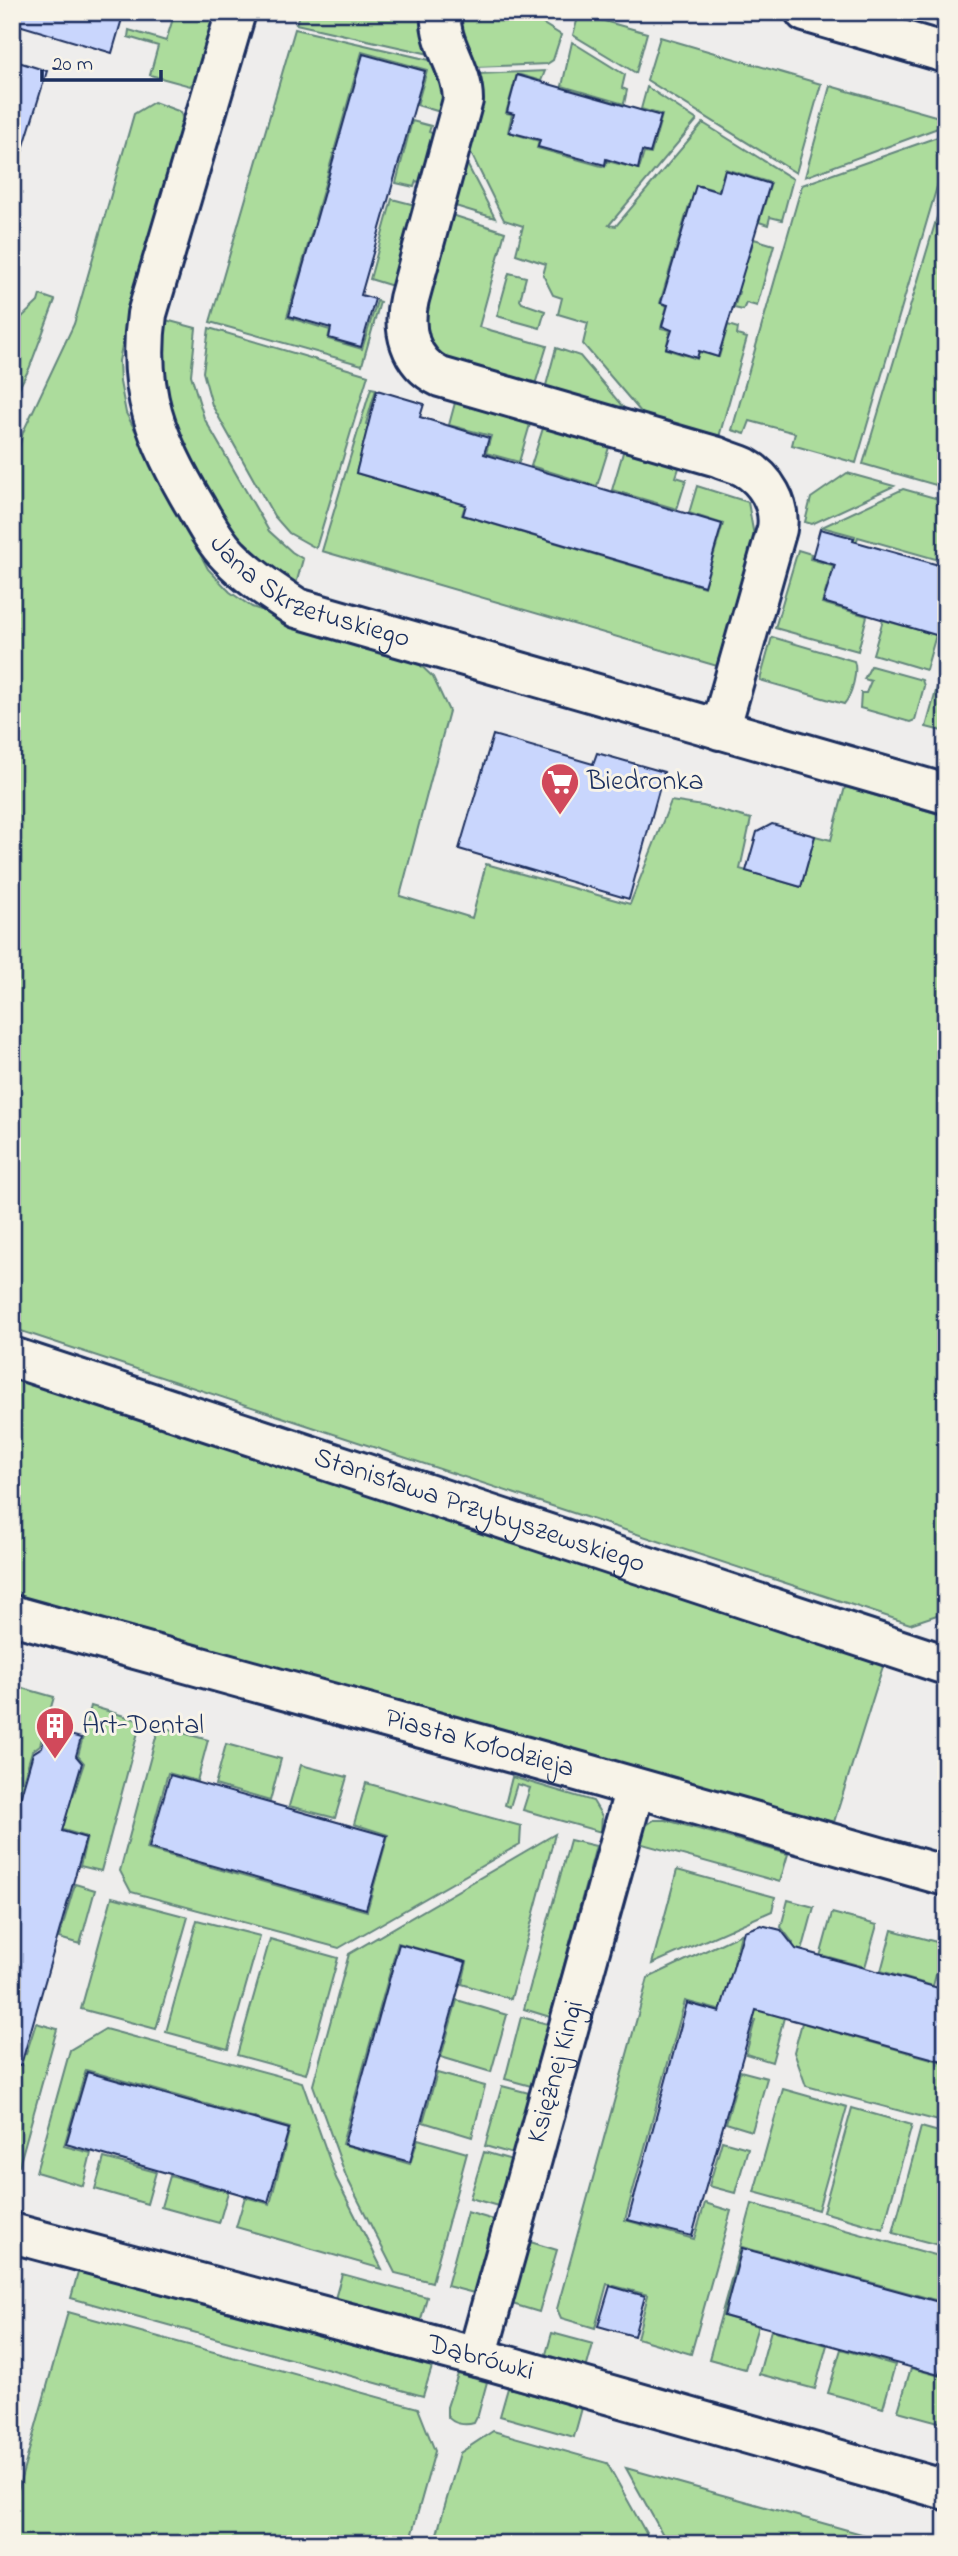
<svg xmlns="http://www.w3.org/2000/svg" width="958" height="2556" font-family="'Indie Flower',sans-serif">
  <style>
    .green { fill: #acdc9c; stroke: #64867d; stroke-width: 2 }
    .building { fill: #c9d6fd; stroke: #1b2f5e; stroke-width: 2 }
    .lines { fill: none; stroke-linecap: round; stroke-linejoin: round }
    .minor-casing { stroke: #1b2f5e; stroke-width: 44 }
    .minor { stroke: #f7f3e8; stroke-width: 38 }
    .labels { text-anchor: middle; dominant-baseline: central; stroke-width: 6; stroke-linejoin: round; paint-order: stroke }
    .street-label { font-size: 28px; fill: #1b2f5e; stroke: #f7f3e8 }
    .poi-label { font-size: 28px; fill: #1b2f5e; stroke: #f7f3e8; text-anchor: start }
  </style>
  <rect width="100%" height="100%" fill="#eeedec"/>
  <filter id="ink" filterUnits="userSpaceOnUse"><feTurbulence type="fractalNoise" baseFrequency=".0143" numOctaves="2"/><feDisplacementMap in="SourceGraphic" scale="14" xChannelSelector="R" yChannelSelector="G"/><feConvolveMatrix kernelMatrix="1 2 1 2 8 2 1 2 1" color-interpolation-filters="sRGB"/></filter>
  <g filter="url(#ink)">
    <path class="green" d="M175 12H215L195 81 190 86 150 75 158 46 128 37 129 30 166 41Z
      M300 12H421L420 20 434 55 296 24Z
      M458 12H524L561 35 553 60 547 64 475 67 457 19Z
      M579 14 647 33 636 73 573 35Z
      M295 29 438 62 443 69 447 114 417 105 427 70 362 52 315 219 323 222 320 233 312 231 287 317 330 330 328 339 362 349 377 301 380 302 362 365 210 322Z
      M660 37 821 84 796 173 647 80Z
      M572 42 625 75 622 88 627 90 624 104 562 86Z
      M545 71 541 81 517 74 506 113 512 114 508 132 539 141 537 148 605 167 607 161 639 169 644 153 651 154 662 115 641 109 647 87 697 120 609 225 616 226 703 123 793 179 782 220 770 217 768 225 759 222 771 183 725 169 718 191 701 186 696 206 689 205 660 303 667 306 661 328 670 330 666 349 697 359 699 352 719 357 728 325 738 328 737 335 747 338 717 444 652 425 583 344 588 323 558 314 562 298 553 295 543 275 546 264 516 254 523 226 504 220 468 147 477 74Z
      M830 86 946 119V125L805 177Z
      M154 102 181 112 183 124 128 315 119 361 120 382 126 413 208 569 230 592 252 607 416 661 433 677 449 711 400 896 472 918 486 864 630 904 671 801 703 806 751 819 740 869 801 887 815 836 831 840 845 787 946 816V1612L910 1624 12 1328V475L23 432 74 324 134 114Z
      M412 121 431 126 429 132 440 136 426 184 416 181 414 187 396 183Z
      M946 134V156L856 463 792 445 795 433 750 421 745 434 732 430 802 185Z
      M464 158 495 218 452 205Z
      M946 187V429L943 437 946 439V488L863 464Z
      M392 199 419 206 396 287 370 279Z
      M449 214 505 232 479 327 547 346 533 391 442 364 419 318Z
      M754 239 774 245 757 306 746 303 743 310 734 308 739 292 728 289 739 254 749 256Z
      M509 273 526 277 520 300 522 303 545 311 540 328 497 316Z
      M40 295 55 300 29 369 12 401V317L20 319 38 302Z
      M166 320 196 328 191 375 204 418 269 531 292 552 303 559 295 588 237 539 172 422 160 350Z
      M209 328 368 375 316 548 289 533 274 516 212 405 203 372Z
      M556 348 580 356 634 420 544 393Z
      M371 388 376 389 366 424 377 428 365 439 356 473 436 497 438 491 467 499 462 515 704 587 723 524 689 513 697 486 748 502 757 553 724 668 322 551Z
      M456 399 531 421 519 462 486 453 491 436 449 425Z
      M544 425 610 444 597 486 531 466Z
      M624 449 680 465 676 477 686 480 677 509 612 490Z
      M847 473 894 486 812 524 805 522 811 498Z
      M903 489 946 501V562L858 537 848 570 833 567 822 603 867 616 858 651 775 628 798 550 811 554 810 559 846 569 855 536 822 527Z
      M883 620 936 635 926 670 873 654Z
      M772 637 854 661C858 671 852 695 844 704L760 680Z
      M871 666 922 680 924 686 915 720 910 722 860 708 861 693H866L871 681 864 679Z
      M938 684 946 686V732L926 727Z
      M12 1374 884 1663 834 1822 585 1757 12 1595Z
      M19 1687 54 1697 40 1745 32 1751 23 1781 73 1796 84 1763 78 1756 91 1706 141 1721 101 1871 80 1866 87 1837 12 1815V1710Z
      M159 1726 208 1740 197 1781 168 1773 147 1849 367 1911 388 1835 354 1824 366 1783 521 1826 520 1844 339 1948 131 1892 120 1871Z
      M226 1744 281 1759 270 1801 215 1785Z
      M301 1765 347 1777 335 1818 289 1806Z
      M512 1777 593 1801 602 1816 601 1832 523 1810 530 1788 517 1784 510 1807 505 1805Z
      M654 1820H666L788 1854 780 1882 635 1842 645 1826Z
      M555 1834 511 1999 462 1984 467 1962 398 1943 342 2144 410 2164 418 2139 467 2153 432 2282 395 2273 346 2176 313 2085 349 1954Z
      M570 1840 596 1846 550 2017 524 2009Z
      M677 1870 775 1897 772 1911 652 1964Z
      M75 1884 95 1890 80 1944 59 1938Z
      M112 1897 188 1917 156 2029 81 2009Z
      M788 1900 814 1907 772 2062 746 2054 755 2020 685 2001 625 2220 694 2239 705 2203 731 2211 691 2354 637 2338 648 2295 607 2284 595 2328 561 2318 557 2309 648 1978 741 1934 734 1963 783 1979 793 1943 781 1927Z
      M832 1913 877 1925 865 1967 825 1956 806 2024 946 2063V2123L806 2086 794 2052Z
      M197 1920 260 1936 228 2049 166 2032Z
      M892 1930 944 1944 933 1986 881 1971Z
      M270 1939 338 1958 306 2074 237 2055Z
      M457 2000 507 2015 491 2072 441 2057Z
      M521 2017 548 2024 531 2086 505 2079Z
      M36 2023 57 2029 19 2166 12 2165V2051L26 2054Z
      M105 2029 302 2082 336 2178 382 2269 236 2227 245 2197 270 2204 290 2128 86 2070 64 2146 91 2153 83 2186 36 2172 70 2050Z
      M740 2071 767 2078 752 2131 726 2123Z
      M437 2073 485 2086 472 2137 423 2122Z
      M502 2086 529 2093 513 2154 485 2146Z
      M783 2089 847 2107 818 2210 754 2192Z
      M852 2108 912 2125 883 2229 823 2212Z
      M921 2127 946 2134V2247L893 2233Z
      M722 2141 748 2148 735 2193 709 2186Z
      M484 2152 512 2160 498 2206 470 2198Z
      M104 2158 156 2172 147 2204 95 2189Z
      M170 2176 228 2192 219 2223 161 2207Z
      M752 2204 946 2258V2303L742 2247 723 2316 758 2326 745 2369 709 2359Z
      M467 2212 494 2220 474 2293 447 2286Z
      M527 2241 557 2250 539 2312 509 2303Z
      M79 2269 432 2367 423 2396 71 2298Z
      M342 2274 427 2297 419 2327 334 2302Z
      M68 2312 418 2408 435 2451 409 2544H12V2511Z
      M771 2330 827 2345 815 2389 759 2374Z
      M552 2333 593 2344 585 2373 544 2361Z
      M841 2349 895 2365 883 2408 828 2393Z
      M946 2356V2424L898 2411 911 2368 940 2376Z
      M458 2374 487 2382 478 2415 474 2423C465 2426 453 2424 447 2416V2407Z
      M508 2388 582 2408 574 2437 500 2416Z
      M493 2431 607 2463 652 2544H434L460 2453Z
      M626 2468 876 2538 870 2544H668Z"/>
    <path class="building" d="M12 12H124L112 53 12 23Z
      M363 54 425 71 361 295 375 299 361 347 329 338 331 328 289 316Z
      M12 60 47 71 20 159 12 158Z
      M517 75 661 116 650 153 642 151 638 169 606 159 605 165 538 147 540 140 509 132 514 114 507 112Z
      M725 170 770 184 718 357 699 351 697 358 666 348 672 330 662 326 668 305 661 303 696 185 719 192Z
      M377 390 424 404 420 417 489 438 484 454 722 524 704 586 463 515 466 505 356 473Z
      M820 529 854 538 853 541 946 567V638L823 602 835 565 812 558Z
      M493 735 593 764 597 753 664 772 629 899 459 849Z
      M772 824 815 836 801 887 746 871 757 832Z
      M47 1729 81 1738 76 1756 82 1763 62 1831 86 1838 21 2065 12 2064V1827L33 1753 42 1747Z
      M170 1775 387 1836 366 1909 149 1848Z
      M761 1925 781 1930 796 1949 946 1990V2062L756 2010 692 2236 628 2220 687 2003 720 2012 744 1931Z
      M399 1944 466 1962 410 2162 344 2144Z
      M87 2072 289 2129 268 2202 66 2144Z
      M742 2248 946 2304V2349L939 2375 724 2316Z
      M610 2286 645 2296 634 2336 598 2326Z"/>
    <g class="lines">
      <g class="minor-casing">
        <g id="minor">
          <path id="s1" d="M236 12 147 314C136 391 157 442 196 507 205 523 216 543 229 556 249 577 273 592 297 608L946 794"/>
          <path d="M441 12C438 44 463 68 463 100L409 299C402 329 409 362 440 377L718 457C726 461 736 463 744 467 766 479 781 505 777 529L720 730"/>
          <path d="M805 12 946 53"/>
          <path id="s2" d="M12 1357 946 1665"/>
          <path id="s3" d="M12 1615 581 1772 946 1876"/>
          <path id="s4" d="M12 2233 477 2357 946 2490"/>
          <path id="s5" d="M477 2357 635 1788"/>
        </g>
      </g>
      <use href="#minor" class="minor"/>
    </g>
  </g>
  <defs>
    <g id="supermarket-pin" transform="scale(2.0125)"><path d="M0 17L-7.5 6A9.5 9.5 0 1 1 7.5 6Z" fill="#d1495b" stroke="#f7f3e8"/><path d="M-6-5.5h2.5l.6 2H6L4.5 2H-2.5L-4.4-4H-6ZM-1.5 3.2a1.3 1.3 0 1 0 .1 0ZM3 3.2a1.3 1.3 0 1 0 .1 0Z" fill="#fff"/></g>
    <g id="building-pin" transform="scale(2.0125)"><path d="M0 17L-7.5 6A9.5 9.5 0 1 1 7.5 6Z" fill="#d1495b" stroke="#f7f3e8"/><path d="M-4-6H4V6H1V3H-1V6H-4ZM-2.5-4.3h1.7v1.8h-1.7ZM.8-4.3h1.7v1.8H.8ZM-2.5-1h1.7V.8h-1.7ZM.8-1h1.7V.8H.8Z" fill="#fff"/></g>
  </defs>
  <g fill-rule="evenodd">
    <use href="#supermarket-pin" x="560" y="782"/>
    <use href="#building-pin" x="55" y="1726"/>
  </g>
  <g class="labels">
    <g class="street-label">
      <text stroke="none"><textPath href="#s1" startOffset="668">Jana Skrzetuskiego</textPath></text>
      <text stroke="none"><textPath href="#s2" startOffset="492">Stanisława Przybyszewskiego</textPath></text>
      <text stroke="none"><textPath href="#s3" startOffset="485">Piasta Kołodzieja</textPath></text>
      <text stroke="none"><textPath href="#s5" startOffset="296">Księżnej Kingi</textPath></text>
      <text stroke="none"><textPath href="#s4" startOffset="485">Dąbrówki</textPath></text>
    </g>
    <g class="poi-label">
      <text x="587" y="782">Biedronka</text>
      <text x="82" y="1726">Art-Dental</text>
    </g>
  </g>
  <rect width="958" height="2556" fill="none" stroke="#f7f3e8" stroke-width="42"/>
  <rect x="21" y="21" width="916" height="2514" fill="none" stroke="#1b2f5e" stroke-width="2.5" filter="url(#ink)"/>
  <path d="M42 70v10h119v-10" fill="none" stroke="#1b2f5e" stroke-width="3.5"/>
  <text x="52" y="70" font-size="21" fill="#1b2f5e" stroke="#f7f3e8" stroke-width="5" paint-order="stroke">20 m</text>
</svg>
